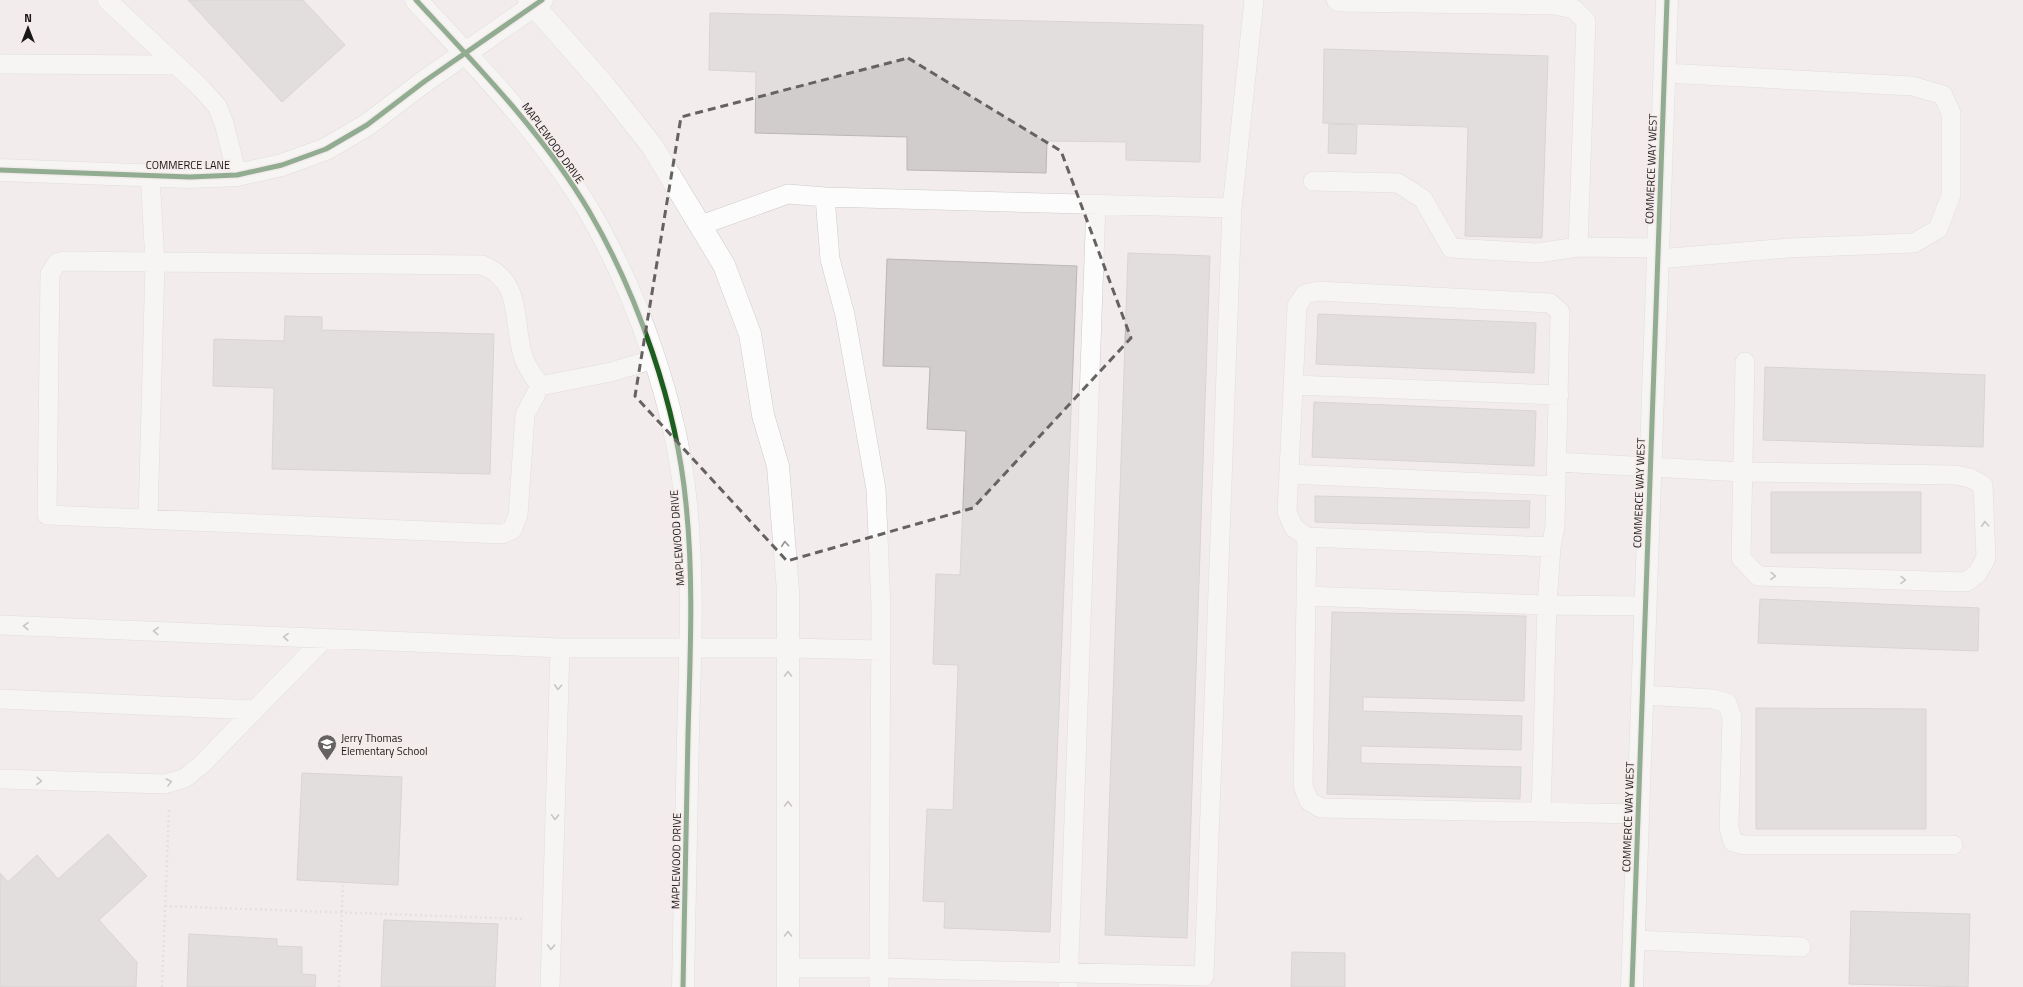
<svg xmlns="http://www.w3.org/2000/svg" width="2023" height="987" font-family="'Titillium Web',sans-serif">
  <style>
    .building { fill: #d1cdcd; stroke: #bbb7b7 }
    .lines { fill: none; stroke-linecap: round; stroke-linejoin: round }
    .lane-casing { stroke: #cecaca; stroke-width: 20 }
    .street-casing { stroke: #cecaca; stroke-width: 23 }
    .secondary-casing { stroke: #cecaca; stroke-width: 23 }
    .path { stroke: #d3d2d2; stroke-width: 2.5; stroke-dasharray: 2 3; stroke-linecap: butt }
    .lane { stroke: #fdfcfc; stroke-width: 19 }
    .street { stroke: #fdfcfc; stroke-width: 22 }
    .secondary { stroke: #fdfcfc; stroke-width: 22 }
    .cycleway-casing { stroke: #f4ebea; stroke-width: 8 }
    .cycleway { stroke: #1b5e20; stroke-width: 5 }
    .oneway { stroke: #979595 }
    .marked { fill: none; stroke: #666262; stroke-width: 3; stroke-dasharray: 8 5; stroke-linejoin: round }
    .labels { text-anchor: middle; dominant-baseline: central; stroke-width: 3; stroke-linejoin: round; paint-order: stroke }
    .street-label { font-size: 11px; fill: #1a1717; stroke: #f4ebea }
    .poi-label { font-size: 11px; fill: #1a1717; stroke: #f4ebea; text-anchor: start }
  </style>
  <rect width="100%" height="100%" fill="#f2edec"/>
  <path class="building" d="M188 0H303L345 45 282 102Z
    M710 13 1203 25 1200 162 1126 160V142L1047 141 1046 173 907 170V137L755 133 756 72 709 70Z
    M1324 49 1548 56 1542 238 1465 236 1468 127 1323 123Z
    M1329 124 1357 125 1356 154 1328 153Z
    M1128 253 1210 256 1187 938 1105 935Z
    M887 259 1077 266 1050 932 944 928 945 902 923 901 927 809 953 810 958 665 933 664 936 574 960 575 966 431 927 429 930 367 883 366Z
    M1318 314 1536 323 1534 373 1316 364Z
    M285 316 322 317V330L494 334 490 474 272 469 274 388 213 386 214 339 284 341Z
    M1765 367 1985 375 1983 447 1763 440Z
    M1314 402 1536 411 1534 466 1312 457Z
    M1771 492H1921V553H1771Z
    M1315 496 1530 501 1529 528 1315 522Z
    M1760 599 1979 608 1978 651 1758 643Z
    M1332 612 1526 616 1524 701 1363 697V711L1522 716 1521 750 1361 746V763L1521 767 1520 799 1327 794Z
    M1756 708 1926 709V829H1756Z
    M302 773 402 777 398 885 297 880Z
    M108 834 147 876 99 920 137 962 136 987H0V873L8 882 37 855 58 879Z
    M1851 911 1970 914 1968 987 1849 984Z
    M384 920 498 924 495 987H381Z
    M189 934 277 939V946L302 947V974L316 975 315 987H187Z
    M1292 952 1345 953V987H1291Z"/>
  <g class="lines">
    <g class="lane-casing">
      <path id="lane" d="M107 0 201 88 217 106 224 123 237 175
        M1336 0 1339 2 1554 5 1574 9 1586 21 1578 247
        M0 64 175 65
        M150 175 155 262 65 261 57 263 50 274 47 515 502 534 512 530 518 515 525 415 540 386 611 372 654 359
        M1313 181 1398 183 1423 199 1451 248 1537 253 1578 247 1658 248
        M825 197 830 259 845 315 876 489 881 608 879 968 1204 976 1232 208 1254 0
        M701 225 788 194 825 197 1232 208
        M1658 259 1789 248 1914 243 1938 229 1951 195V113L1943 95 1912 86 1664 73
        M1294 385 1559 395
        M1557 462 1743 472 1956 475 1970 478 1983 485 1986 558 1977 574 1966 582 1758 576 1741 558 1745 362
        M1289 474 1556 486
        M148 519 155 262 482 265C524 282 512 321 523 356 526 366 534 377 540 386
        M1307 537 1303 786 1309 801 1321 808 1638 814
        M1306 596 1547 605 1645 606
        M0 625 560 648H788L881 650
        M1642 695 1713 699 1727 703 1732 717 1729 828 1733 842 1745 845H1953
        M0 699 255 710
        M0 779 165 784 185 778 201 765 325 638
        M1541 811 1547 605 1551 547 1555 526 1560 312 1550 303 1318 291 1305 294 1297 306 1287 512 1294 528 1307 537 1551 547
        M1633 940 1801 947
        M788 968H879V987
        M550 987 560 648
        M1068 987 1096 204"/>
    </g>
    <g class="street-casing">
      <path id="street" d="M0 170 190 177 237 175 282 165 326 149 367 125 425 81 542 0
        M1632 987 1667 0"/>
    </g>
    <g class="secondary-casing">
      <path id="secondary" d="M416 0C478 67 542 132 589 211 638 295 677 407 686 504 694 581 690 658 688 735 687 819 685 903 683 987
        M529 0 603 84 652 146 724 265 750 334 763 415 778 466 788 591V987"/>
    </g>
    <path class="path" d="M165 906 523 919
      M162 987 169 810
      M339 987 343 882"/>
    <use href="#lane" class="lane"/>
    <use href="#street" class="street"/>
    <use href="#secondary" class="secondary"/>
    <g class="cycleway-casing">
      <path id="cycleway" d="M416 0C478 67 542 132 589 211 638 295 677 407 686 504 694 581 690 658 688 735 687 819 685 903 683 987
        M0 170 190 177 237 175 282 165 326 149 367 125 425 81 542 0
        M1632 987 1667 0"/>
    </g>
    <use href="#cycleway" class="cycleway"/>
  </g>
  <defs><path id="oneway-chevron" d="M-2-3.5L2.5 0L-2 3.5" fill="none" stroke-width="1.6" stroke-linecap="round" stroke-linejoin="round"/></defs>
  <g class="oneway">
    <use href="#oneway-chevron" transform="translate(1985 524) rotate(-93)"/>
    <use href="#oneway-chevron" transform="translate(785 544) rotate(-95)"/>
    <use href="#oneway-chevron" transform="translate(1773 576) rotate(2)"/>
    <use href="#oneway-chevron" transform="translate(1903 580) rotate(2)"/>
    <use href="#oneway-chevron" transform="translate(26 626) rotate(-178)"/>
    <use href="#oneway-chevron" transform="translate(156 631) rotate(-178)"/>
    <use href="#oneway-chevron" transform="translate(286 637) rotate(-178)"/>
    <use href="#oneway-chevron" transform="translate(788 674) rotate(-90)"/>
    <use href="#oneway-chevron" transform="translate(558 687) rotate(93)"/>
    <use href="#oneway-chevron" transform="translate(39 781) rotate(2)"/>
    <use href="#oneway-chevron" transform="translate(169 782) rotate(-14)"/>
    <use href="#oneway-chevron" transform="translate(788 804) rotate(-90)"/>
    <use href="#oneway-chevron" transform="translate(555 817) rotate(92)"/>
    <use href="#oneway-chevron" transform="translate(788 934) rotate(-90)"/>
    <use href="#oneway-chevron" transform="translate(551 947) rotate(92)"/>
  </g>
  <path d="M0 0H2023V987H0ZM908 58 1061 151 1131 338 973 508 787 561 635 396 681 117Z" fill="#f2edec" fill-opacity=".55" fill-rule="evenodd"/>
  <path class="marked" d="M908 58 1061 151 1131 338 973 508 787 561 635 396 681 117Z"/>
  <defs>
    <g id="school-pin" transform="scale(1)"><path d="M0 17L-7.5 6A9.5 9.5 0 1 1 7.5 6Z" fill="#666262" stroke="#f4ebea"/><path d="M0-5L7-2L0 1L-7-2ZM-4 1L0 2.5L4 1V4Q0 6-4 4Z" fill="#fff"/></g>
  </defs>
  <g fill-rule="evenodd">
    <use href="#school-pin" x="327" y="744"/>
  </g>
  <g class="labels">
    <g class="street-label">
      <text transform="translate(553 143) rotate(54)">MAPLEWOOD DRIVE</text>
      <text x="188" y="165">COMMERCE LANE</text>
      <text transform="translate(1651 169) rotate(-88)">COMMERCE WAY WEST</text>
      <text transform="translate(1639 493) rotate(-88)">COMMERCE WAY WEST</text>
      <text transform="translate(677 538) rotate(-94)">MAPLEWOOD DRIVE</text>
      <text transform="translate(1628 817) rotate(-88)">COMMERCE WAY WEST</text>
      <text transform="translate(676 861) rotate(-89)">MAPLEWOOD DRIVE</text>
    </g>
    <g class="poi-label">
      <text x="341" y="738">Jerry Thomas<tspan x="341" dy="13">Elementary School</tspan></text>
    </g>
  </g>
  <g transform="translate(28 28)" stroke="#f4ebea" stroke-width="3" paint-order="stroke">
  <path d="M0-3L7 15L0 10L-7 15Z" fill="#1a1717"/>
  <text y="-6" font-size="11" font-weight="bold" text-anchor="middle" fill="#1a1717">N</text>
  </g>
</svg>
